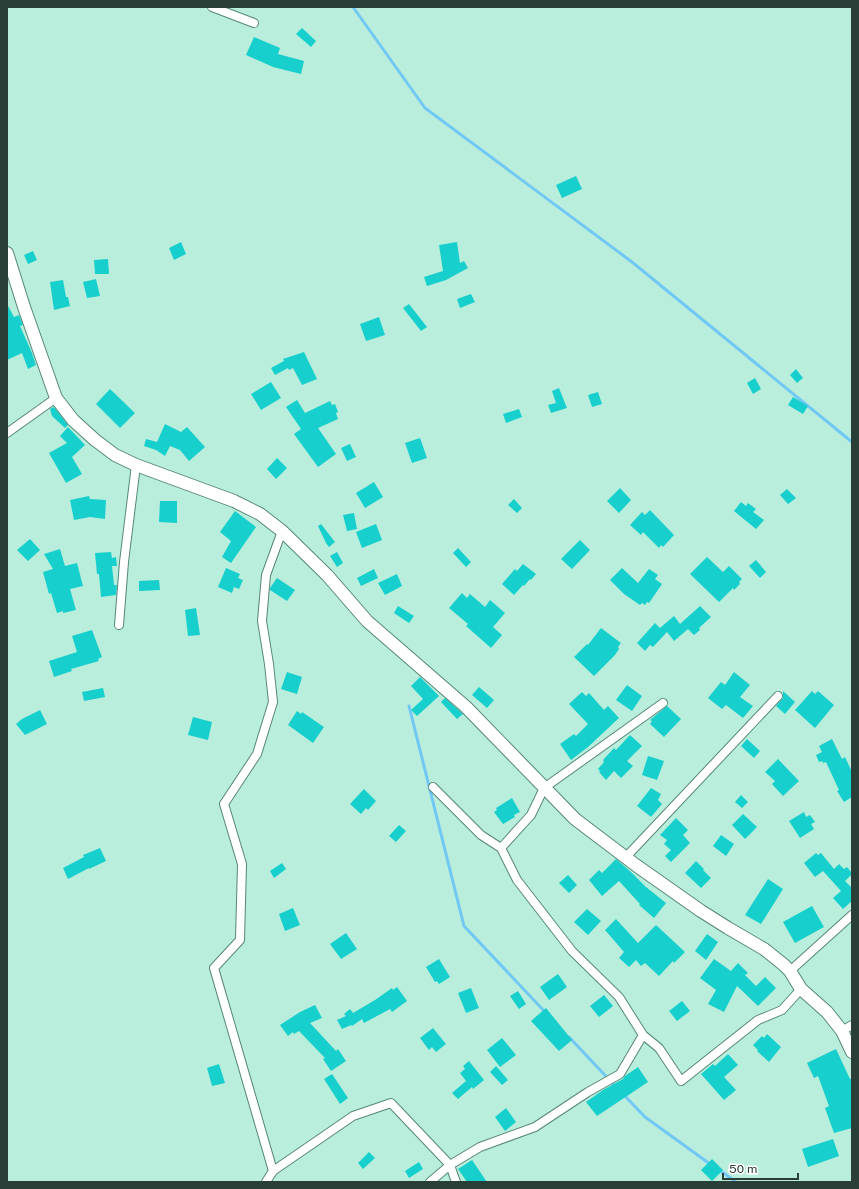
<svg xmlns="http://www.w3.org/2000/svg" width="859" height="1189" font-family="'Public Sans',sans-serif">
  <style>
    .lines { fill: none; stroke-linecap: round; stroke-linejoin: round }
    .stream { stroke: #72c8f4; stroke-width: 3 }
    .building { fill: #17cfcc }
    .street-casing { stroke: #568778; stroke-width: 10 }
    .secondary-casing { stroke: #568778; stroke-width: 14 }
    .street { stroke: #fff; stroke-width: 8 }
    .secondary { stroke: #fff; stroke-width: 12 }
  </style>
  <rect width="100%" height="100%" fill="#b9eedc"/>
  <g class="lines">
    <path class="stream" d="M353 7 425 108 632 262 852 442
      M409 706 464 926 546 1013
      M569 1037 616 1087
      M623 1094 645 1117 710 1164
      M718 1169 736 1182"/>
  </g>
  <path class="building" d="M302 28 316 41 311 47 296 34Z
    M254 37 280 48 278 54 304 61 301 74 273 67 246 55Z
    M576 176 582 189 562 198 556 185Z
    M181 242 186 254 174 260 169 248Z
    M457 242 460 263 464 261 468 268 446 280 427 286 424 277 443 271 439 245Z
    M33 251 37 260 28 264 24 255Z
    M108 259 109 274H95L94 260Z
    M96 279 100 296 87 298 83 282Z
    M63 280 66 297H68L70 306 54 310 50 282Z
    M471 294 475 302 460 308 457 299Z
    M7 304 14 317 19 315 23 325 20 326 32 353 36 365 28 369 22 353 7 360Z
    M409 304 427 327 421 331 403 308Z
    M379 317 385 335 366 341 360 324Z
    M304 352 317 379 302 385 293 368 289 370 288 368 275 375 271 368 284 361 283 359Z
    M796 369 803 378 797 383 790 375Z
    M755 378 761 389 753 394 747 383Z
    M271 382 281 398 261 410 251 394Z
    M559 388 567 408 551 413 548 405 556 403 552 391Z
    M110 389 135 413 120 428 96 404Z
    M598 392 602 404 592 407 588 395Z
    M793 397 808 406 803 414 788 405Z
    M297 400 305 413 330 401 332 405 335 404 338 412 336 413 338 419 318 428 336 454 318 467 294 434 301 429 286 407Z
    M54 407 68 425 65 428 52 416 50 409Z
    M519 409 522 417 506 423 503 414Z
    M165 424 181 432 187 427 205 447 189 461 180 450 170 446 165 456 156 450 144 446 146 439 157 442Z
    M68 427 85 445 72 457 82 474 66 483 49 453 67 443 60 436Z
    M420 438 427 458 412 463 405 443Z
    M350 444 356 457 347 461 341 448Z
    M277 458 287 468 276 479 267 469Z
    M374 482 383 497 365 508 356 493Z
    M620 488 631 500 619 513 607 501Z
    M787 489 796 498 788 504 780 495Z
    M89 496 90 499 106 500 105 519 90 517 74 520 70 500Z
    M514 499 522 508 517 513 508 505Z
    M160 501H177V523L159 522Z
    M741 502 746 506 748 503 756 509 753 512 764 520 756 529 734 511Z
    M650 510 674 535 663 547 661 545 659 548 643 532 641 535 630 525 642 512 645 515Z
    M235 511 256 527 231 563 222 557 231 541 220 532Z
    M354 513 357 529 347 531 343 515Z
    M321 524 335 542 329 547 326 543 318 526Z
    M376 524 382 540 362 548 356 532Z
    M30 539 40 550 28 561 17 550Z
    M580 540 590 550 572 569 561 559Z
    M458 548 471 562 466 567 453 553Z
    M60 549 65 566 77 563 83 586 70 589 76 610 63 613V611L57 613 51 593 49 594 43 572 53 569 44 554Z
    M111 552 112 558 116 557 117 566H112L114 585H117L116 595 101 597 99 574H97L95 553Z
    M337 552 343 563 337 567 330 556Z
    M707 557 723 572 729 566 742 579 739 582 740 584 734 590 733 588 719 602 690 574Z
    M756 560 766 572 760 578 749 566Z
    M523 564 536 574 531 580 530 579 524 586 523 585 514 595 502 584 515 569 517 571Z
    M226 568 240 574 238 578 243 580 239 589 234 587 232 593 218 587Z
    M622 568 638 583 649 569 658 575 655 579 662 584 649 603 647 602 645 605 642 603 640 605 624 594 610 580Z
    M374 569 378 578 361 586 357 578Z
    M397 574 402 586 385 595 378 583Z
    M277 578 295 590 287 601 270 590V588Z
    M159 580 160 590 139 591V581Z
    M462 593 467 598 470 594 485 607 490 600 505 613 493 627 502 635 491 648 466 626 468 624 449 608Z
    M398 606 414 616 409 623 394 613Z
    M700 606 711 617 699 628 700 630 694 635 688 629 674 641 667 632 653 647 650 645 645 651 637 643 655 623 660 628 674 616 680 624Z
    M196 608 200 635 188 636 185 610Z
    M601 628 621 643 618 647 619 649 615 655 594 676 574 657 587 644 588 645Z
    M92 630 102 657 98 659 99 661 71 669 72 671 54 677 49 661 77 652 72 636Z
    M287 672 302 677 297 694 281 689Z
    M734 672 750 685 740 697 753 706 743 718 726 705 722 709 708 698 721 682 725 685Z
    M420 677 439 696 417 716 411 710 423 699 411 686Z
    M627 685 642 696 632 711 616 700Z
    M479 687 494 700 487 708 472 695Z
    M103 688 105 697 84 701 82 692Z
    M783 691 795 702 785 714 776 706 783 698Z
    M812 691 815 694 818 691 834 705 815 728 795 710Z
    M582 692 586 696 589 693 604 710 608 706 619 718 588 747 571 760 560 744 574 734 576 736 588 724 569 704Z
    M445 698 463 714 457 719 441 702Z
    M667 706 681 719 664 737 650 724 652 721 650 720Z
    M40 710 47 724 25 735 16 724 22 719Z
    M297 711 301 714 302 712 324 727 313 743 288 725Z
    M193 717 212 722 208 740 188 735Z
    M630 735 642 746 627 761 633 766 621 778 614 771 606 780 599 772 600 771 598 769 604 762 603 760 614 748 616 750Z
    M747 739 760 751 754 758 741 746Z
    M832 739 842 759 845 757 852 772V797L844 802 837 791 839 790 826 762 823 763 822 761 819 762 816 755 822 752 819 746Z
    M648 756 664 761 657 780 642 775Z
    M778 759 799 781 783 796 772 784 775 781 765 772Z
    M651 788 661 794 658 800 662 804 651 817 637 806Z
    M364 789 376 801 368 810 366 808 361 814 350 804Z
    M741 795 748 802 742 808 735 802Z
    M512 798 520 812 514 815 515 817 503 824 494 812 497 810 496 808Z
    M804 812 806 817 810 815 815 822 811 824 814 829 800 838 789 821Z
    M743 814 757 827 745 839 732 825Z
    M676 818 688 830 683 835 690 843 671 862 665 856 671 850 664 844 667 840 660 835Z
    M399 825 406 831 396 842 389 836Z
    M721 835 734 844 726 856 713 846Z
    M100 848 106 861 89 869V868L68 879 63 868 84 857 83 855Z
    M816 853 818 855 821 853 834 869 839 864 844 869 847 867 852 873V874L845 881 852 888V901L843 909 833 898 841 891 823 871 815 877 804 863Z
    M616 859 631 872 646 887 666 903 654 918 639 905 640 904 619 881 602 896 589 880 599 870 602 873Z
    M696 861 704 869 703 870 711 878 701 888 685 873Z
    M282 863 286 869 274 878 270 871Z
    M568 875 577 885 569 893 559 883Z
    M768 879 783 889 761 924 745 915Z
    M812 906 824 927 795 943 783 922Z
    M293 908 300 925 285 931 279 914Z
    M587 909 601 921 588 935 574 922Z
    M616 919 638 943 656 925 685 952 674 963 673 961 659 976 645 963 641 966 636 960 629 967 619 958 624 952 605 930Z
    M346 933 357 949 341 959 330 944Z
    M707 934 718 942 706 960 695 951Z
    M439 959 450 977 439 984 437 981 435 982 426 967Z
    M714 959 731 971 738 963 748 973 745 975 756 986 765 977 776 988 758 1006 737 986 724 1012 708 1004 716 990 700 978Z
    M558 974 567 987 549 1000 540 987Z
    M397 987 407 1001 392 1012 390 1009 364 1023 362 1019 352 1026 351 1025 342 1029 337 1020 346 1016 344 1014 350 1009 353 1013 375 1000 392 988 393 990Z
    M471 988 479 1008 466 1013 458 993Z
    M518 991 526 1004 519 1009 510 996Z
    M604 995 613 1006 599 1017 590 1006Z
    M682 1001 690 1011 677 1021 669 1011Z
    M315 1005 322 1018 310 1023 336 1051 338 1049 346 1061 331 1071 323 1059 325 1058 299 1031 294 1034 293 1032 288 1036 280 1025 300 1012Z
    M546 1008 572 1040 559 1051 531 1021Z
    M433 1028 446 1044 436 1052 432 1047 429 1050 420 1038Z
    M767 1034 781 1047 769 1062 757 1051 758 1050 753 1045 762 1036 764 1038Z
    M502 1038 516 1055 500 1067 487 1050Z
    M836 1049 850 1079 852 1078V1128L834 1133 825 1108 829 1106 818 1076 814 1078 807 1063Z
    M728 1054 738 1065 724 1077 736 1090 724 1100 701 1074 713 1064 715 1066Z
    M469 1061 484 1080 473 1089 472 1087 458 1099 452 1093 466 1081 460 1073 465 1069 463 1066Z
    M219 1064 225 1083 212 1086 207 1068Z
    M496 1066 508 1080 502 1085 490 1072Z
    M638 1067 648 1082 597 1116 586 1102 603 1090 623 1079 625 1076Z
    M332 1074 348 1098 340 1104 324 1079Z
    M506 1108 516 1122 505 1131 495 1117Z
    M833 1139 839 1156 808 1167 802 1149Z
    M369 1152 375 1158 363 1169 358 1163Z
    M712 1159 723 1170 712 1181 701 1170Z
    M472 1160 487 1182H467L458 1169Z
    M419 1162 423 1169 409 1178 405 1171Z"/>
  <g class="lines">
    <g class="street-casing">
      <path id="street" d="M212 7 254 23
        M7 433 56 398
        M119 625 124 562 136 465
        M433 787 481 835 501 848 531 815 544 788 663 703
        M626 857 778 696
        M790 971 852 915
        M842 1031 852 1025
        M643 1035 659 1048 681 1081 758 1020 782 1010 801 989
        M273 1171 214 968 240 940 242 864 224 804 257 754 273 702 269 664 262 621 266 575 282 531
        M266 1182 273 1171 353 1116 391 1103 450 1165 480 1147 535 1127 588 1092 620 1074 643 1035 619 997 572 951 517 880 501 848
        M430 1182 450 1165 456 1182"/>
    </g>
    <g class="secondary-casing">
      <path id="secondary" d="M7 253 24 307 56 398 73 420 95 440 115 455 136 465 234 501 260 514 282 531 327 575 367 621 466 707 575 819 637 866 701 911 728 928 764 949 784 965 790 971 801 989 827 1012 842 1031 852 1052"/>
    </g>
    <use href="#street" class="street"/>
    <use href="#secondary" class="secondary"/>
  </g>
  <rect width="859" height="1189" fill="none" stroke="#293e37" stroke-width="16"/>
  <path d="M723 1173v6h75v-6" fill="none" stroke="#293e37" stroke-width="2"/>
  <text x="729" y="1173" font-size="12" fill="#293e37" stroke="#ffffff" stroke-width="3" paint-order="stroke">50 m</text>
</svg>
